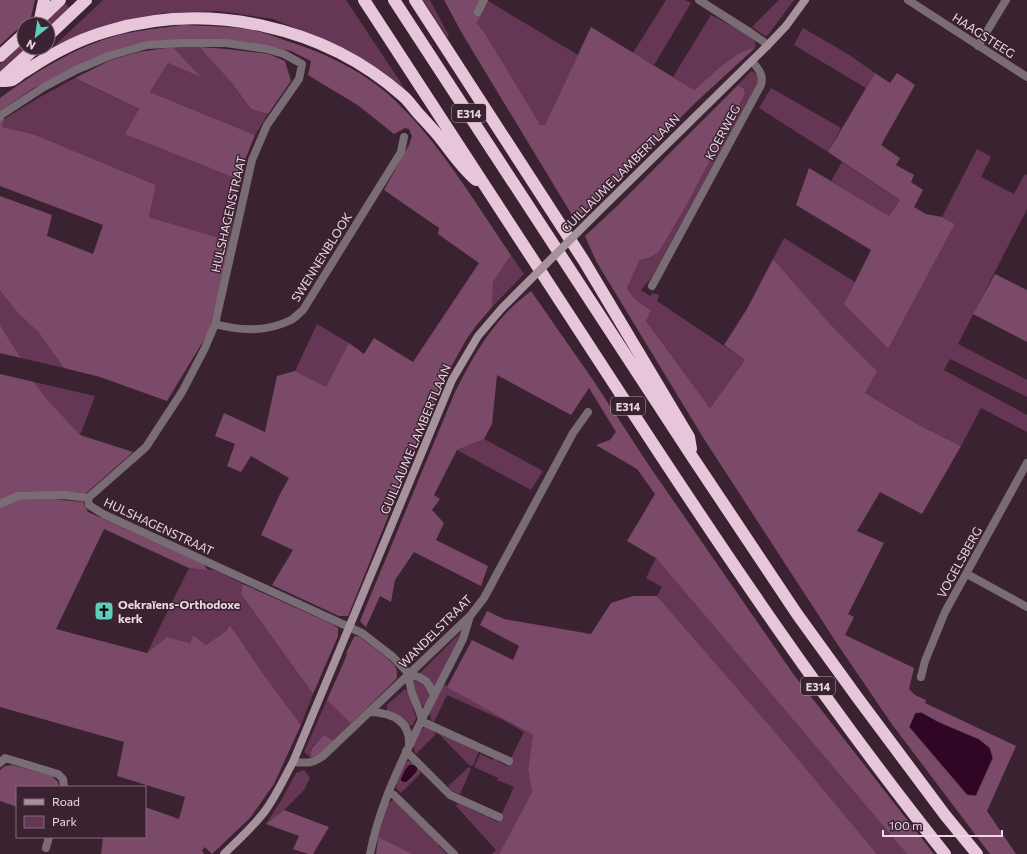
<svg xmlns="http://www.w3.org/2000/svg" width="1027" height="854" font-family="Commissioner,sans-serif">
  <style>
    .green { fill: #663755 }
    .forest { fill: #7c4a69; fill-rule: evenodd }
    .water { fill: #310624; stroke: #68455d }
    .lines { fill: none; stroke-linecap: round; stroke-linejoin: round }
    .street { stroke: #7a6c74; stroke-width: 8 }
    .secondary { stroke: #a6919d; stroke-width: 8 }
    .highway { stroke: #e8c6d9; stroke-width: 12 }
    .secondary-bridge { stroke: #a6919d; stroke-width: 8 }
    .labels { text-anchor: middle; dominant-baseline: central; stroke-width: 3; stroke-linejoin: round; paint-order: stroke }
    .shield { fill: #3b2231; stroke: #b6a2ad; stroke-width: 1 }
    .shield-label { font-size: 11px; font-weight: bold; fill: #ead9e2 }
    .street-label { font-size: 12px; fill: #ead9e2; stroke: #3b2231 }
    .poi-label { font-size: 12px; font-weight: bold; fill: #ead9e2; stroke: #3b2231; text-anchor: start }
  </style>
  <rect width="100%" height="100%" fill="#3b2231"/>
  <path class="green" d="M103 0H346L411 98 329 42 273 19 219 11 164 13 126 21 51 49Z
    M423 0H430L449 36 447 37Z
    M666 0H685L691 3 654 65 633 53Z
    M779 0H794L768 35 765 36 752 27Z
    M488 1 578 55 545 125H539L486 35 477 23Z
    M65 3 70 9 48 29V24H43Z
    M711 15 749 35 754 39 756 45 755 48C736 49 710 77 694 90L673 77Z
    M803 28 848 54 875 73 866 88 794 45Z
    M24 42V48H28L0 74V64Z
    M173 47H199L231 82 251 109 268 114 255 135 150 92 168 63 200 76Z
    M751 71 757 74 759 77 758 82 652 277 641 290 650 296 653 293 659 295 657 301 745 360 710 408 646 321 651 310C641 304 633 299 627 288L640 260 649 258 659 252 685 208 745 94 744 89 738 85Z
    M75 78 140 110 126 134 240 180 230 241 149 217 156 185 33 134 1 127 4 119 40 97Z
    M771 88 841 128 828 152 759 108Z
    M977 149 991 157 981 177 1014 194 1025 174 1027 175V209L958 344 1027 380V397L950 359 944 370 1027 415V432L981 408 961 446 917 424 865 393 876 370 832 326 773 259 784 238 855 282 844 304 888 349 955 224 942 217Z
    M842 162 900 200 889 216 831 181Z
    M511 255 524 274 492 307 493 282Z
    M0 291 18 313 39 333 64 368 21 358 0 325Z
    M317 324 349 343 327 388 295 371Z
    M34 382 95 396 80 435 46 398Z
    M484 439 543 471 531 490 457 450Z
    M656 558 907 854H877L783 741 657 596 662 587 646 578Z
    M189 568 215 570 243 584 241 594 313 694 301 725 264 675 230 625 226 631 206 645 193 635 190 643 167 637 147 653Z
    M462 631 435 688 419 674Z
    M415 680 421 681 428 690 429 699 425 706 420 705 418 703 413 681Z
    M443 684 533 735 528 770 532 792 499 854H492L496 850 456 806 458 803 485 816 486 814 488 815 487 817 498 822 514 787 497 780 498 778 474 767 480 754 493 760 494 758 498 759 497 761 507 766 524 732 505 721 447 695 434 722 431 720 430 715 429 713Z
    M405 689 408 692 416 718 413 725 409 726 387 710V705Z
    M327 700 351 724 334 741 324 735 312 747 310 757 304 752Z
    M425 727 431 729 436 734 416 754 414 750V747L412 746 420 731Z
    M438 733 479 751 473 766 469 765Z
    M407 761H413L419 767 421 773 401 793 396 788 397 785 395 784 404 764Z
    M469 767 471 769 460 794 452 791 448 786Z
    M304 770 310 778 304 790 284 810 266 824 282 799 296 773Z
    M393 800H396L408 814 439 843 438 845 447 854H413L378 837 388 804Z"/>
  <path class="forest" d="M0 0H35L31 17 0 45Z
    M444 0H480L481 15 477 23 486 35 540 125H545L591 27 694 90C710 77 736 49 755 48L694 104 629 169 575 220 463 35Z
    M183 25C206 26 229 26 252 30 263 32 274 36 284 40 320 51 359 69 388 94 438 139 473 200 511 255L493 282 492 307 476 326 466 340 441 385 348 616H339L272 585 293 550 261 535 280 494 289 478 251 456 241 472 227 466 235 444 215 436 224 413 265 432 277 376 295 371 326 387 349 343 364 354 374 338 413 362 479 263 438 234 439 228 384 190 409 145 412 136 409 129 405 128 394 134 359 106 308 75 311 61 291 51 259 44 232 40 156 41 58 76 34 88 0 111V98C37 71 75 47 119 35 140 30 161 28 183 25Z
    M173 47 201 77 168 63 150 92 255 135 245 160 240 180 125 134 139 109 75 78 111 60 139 52Z
    M199 47 226 49 269 54 285 61 291 81 268 114 251 109 231 82Z
    M875 73 890 83 897 73 915 85 881 145 900 158 896 165 914 175 911 182 923 190 914 207 926 214 942 217 955 224 888 349 844 304 871 250 796 205 809 168 889 216 900 200 828 152Z
    M738 85 744 89 745 94 685 208 659 252 649 258 640 260 627 288C633 299 641 304 651 310L646 321 710 408 745 360 724 345 747 309 773 259 832 326 877 371 865 393 917 424 961 446 922 514 880 492 857 531 884 543 848 614 854 617 845 635 914 668 909 689 915 695 926 700 925 703 1016 746 987 811 1016 854H990L891 723 838 645 704 439 596 261 585 236 616 207ZM939 722 990 748 993 757 987 770Z
    M0 114 4 119 2 127 33 134 156 185 149 217 230 241 217 299 208 333 167 401 100 377 64 368 39 333 18 313 0 291V196L52 215 47 236 93 254 103 225 0 186Z
    M995 274 1027 290V342L973 314Z
    M531 291 593 380 650 467 794 675 934 854H907L656 558 627 541 655 494 637 469 596 445 610 440 616 432 589 388 571 415 497 375 492 424 484 439 457 450 434 495 440 499 432 510 444 523 436 540 488 566 481 586 414 552 395 580 391 602 380 596 366 627 360 621 455 392C469 364 485 335 508 311 515 304 523 297 531 291Z
    M0 325 21 358 0 353Z
    M0 374 34 382 46 398 80 435 133 452 83 496 0 500Z
    M52 499 83 502 88 512 203 564 208 570 189 568 104 529 56 629 147 653 167 637 190 643 193 635 206 645 226 631 230 625 264 675 301 725 274 784 250 818 212 854 205 847 202 850 204 854H101L103 837H145V807L179 819 185 797 117 776 124 742 0 707V508L18 500Z
    M243 584 332 624 338 628V636L313 694 241 594Z
    M633 596H657L783 741 877 854H499L532 792 528 770 533 735 447 687 472 640 513 660 519 646 480 625 487 611 504 619 591 634 611 603Z
    M355 636 360 637C369 645 388 657 395 666 397 669 397 673 397 678L351 724 327 700 346 657 347 651 354 637Z
    M324 735 334 741C327 747 319 758 310 757L312 748Z
    M12 765 52 776 58 782 59 787H17V807L0 801V770L5 766Z
    M284 810 329 827 313 854H308L293 849 299 836 266 824Z
    M378 837 409 852 413 854H376Z"/>
  <path class="water" d="M921 712 939 722 979 739 990 748 993 758 976 796 967 795 909 727 915 713Z
    M410 764 416 765 418 768 417 772 406 783 402 782 400 780C402 775 405 767 410 764Z"/>
  <g class="lines">
    <path class="street" d="M699 0 751 33 764 42 767 46
      M908 0 1027 77
      M478 12 484 0
      M978 46 1006 0
      M0 117 1 115 44 87 76 70 109 56 147 45 182 43H226L267 49 284 54 302 64 299 79 267 125 252 160 215 324 205 348 182 392 146 447 88 498 89 505 103 514 362 633 393 657 409 674 419 677 426 681 430 687 434 696
      M652 286 761 85C764 74 758 69 752 61
      M215 324C240 331 267 332 291 320 295 318 299 313 303 310L401 152 404 137
      M0 504 18 496 64 495 88 498
      M967 574 1027 607
      M409 674C409 693 417 702 422 719
      M921 677 925 661 945 612 1027 463
      M371 712C391 713 410 720 409 744
      M421 721 509 761
      M406 751 450 795 499 817
      M293 762C307 763 312 764 323 756L470 616 484 598 573 433 588 412
      M0 763 5 758 58 774 63 779 64 787
      M388 793 394 795 454 854
      M46 848 49 837
      M370 854C378 813 394 777 412 740 428 706 446 673 463 639L470 616"/>
    <path class="secondary" d="M591 219 767 46 786 26 805 0
      M224 854C238 840 253 827 265 811 276 796 284 778 293 762L452 380 478 336 502 308"/>
    <path class="highway" d="M364 0C448 129 532 258 616 387 720 547 826 705 945 854
      M394 0 693 458 797 614 857 697 945 815 977 854
      M415 0 584 261 689 437 691 449
      M40 19 44 0
      M35 24 60 0
      M48 36 86 0
      M0 56 24 34
      M0 80 35 48
      M0 81C4 81 9 81 12 80 15 79 19 75 22 73 35 65 47 57 61 50 74 43 94 35 108 31 209 1 324 26 403 96 408 100 412 106 417 112 425 121 433 129 441 139 452 153 462 168 476 180"/>
    <path class="secondary-bridge" d="M502 308 591 219"/>
  </g>
  <defs>
    <g id="church-square" transform="scale(1)"><rect x="-9" y="-9" width="18" height="18" rx="4" fill="#5cceba" stroke="#3b2231"/><path d="M-1.2-6h2.4v3.5h3.3v2.4h-3.3V6h-2.4V-.1h-3.3v-2.4h3.3Z" fill="#111"/></g>
  </defs>
  <g fill-rule="evenodd">
    <use href="#church-square" x="104" y="611"/>
  </g>
  <g class="labels">
    <g class="shield">
      <rect x="452" y="104" width="34" height="18" rx="3"/>
      <rect x="611" y="397" width="34" height="18" rx="3"/>
      <rect x="801" y="677" width="34" height="18" rx="3"/>
    </g>
    <g class="shield-label">
      <text x="469" y="113">E314</text>
      <text x="628" y="406">E314</text>
      <text x="818" y="686">E314</text>
    </g>
    <g class="street-label">
      <text transform="translate(984 35) rotate(33)">HAAGSTEEG</text>
      <text transform="translate(722 132) rotate(-62)">KOERWEG</text>
      <text transform="translate(620 173) rotate(-45)">GUILLAUME LAMBERTLAAN</text>
      <text transform="translate(228 214) rotate(-77)">HULSHAGENSTRAAT</text>
      <text transform="translate(321 257) rotate(-58)">SWENNENBLOOK</text>
      <text transform="translate(415 439) rotate(-67)">GUILLAUME LAMBERTLAAN</text>
      <text transform="translate(159 526) rotate(25)">HULSHAGENSTRAAT</text>
      <text transform="translate(959 562) rotate(-61)">VOGELSBERG</text>
      <text transform="translate(435 631) rotate(-45)">WANDELSTRAAT</text>
    </g>
    <g class="poi-label">
      <text x="118" y="604">Oekraïens-Orthodoxe<tspan x="118" dy="14">kerk</tspan></text>
    </g>
  </g>
  <rect x="16" y="786" width="130" height="52" fill="#3b2231" stroke="#816b78"/>
  <rect x="24" y="799" width="20" height="6" fill="#a6919d" stroke="#816b78"/>
  <text x="52" y="806" font-size="12" fill="#ead9e2">Road</text>
  <rect x="24" y="816" width="20" height="12" fill="#663755" stroke="#816b78"/>
  <text x="52" y="826" font-size="12" fill="#ead9e2">Park</text>
  <g transform="translate(36 36) rotate(210)"><circle r="19" fill="#3b2231" stroke="#816b78"/>
  <path d="M0-3L7 15L0 10L-7 15Z" fill="#5cceba"/>
  <text y="-6" font-size="11" font-weight="bold" text-anchor="middle" fill="#ead9e2">N</text>
  </g>
  <path d="M883 830v6h119v-6" fill="none" stroke="#ead9e2" stroke-width="2"/>
  <text x="889" y="830" font-size="12" fill="#ead9e2" stroke="#3b2231" stroke-width="3" paint-order="stroke">100 m</text>
</svg>
